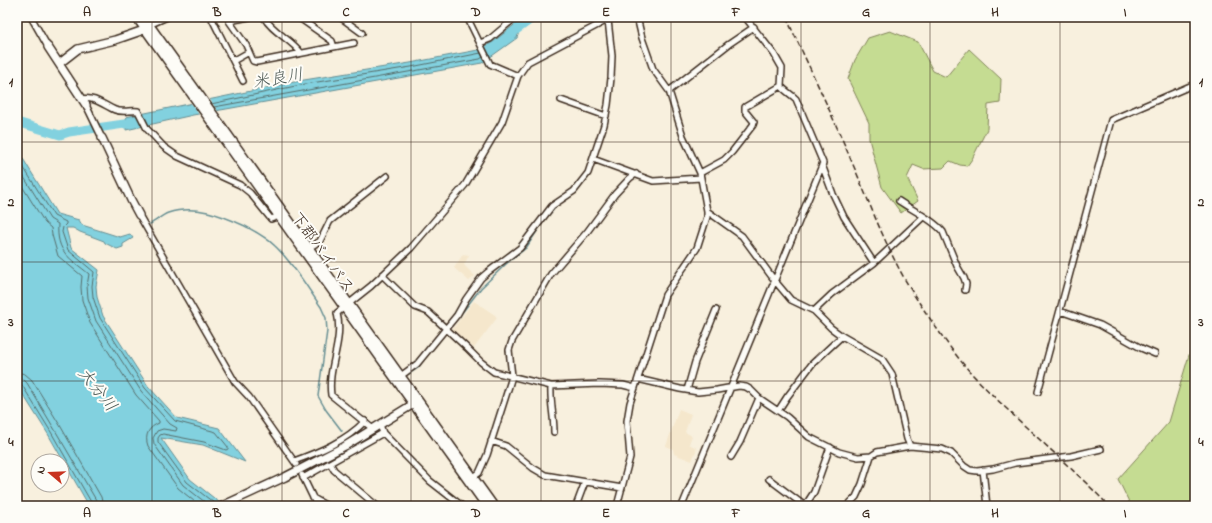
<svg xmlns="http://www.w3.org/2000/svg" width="1212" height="523" font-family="'Indie Flower','Klee One',sans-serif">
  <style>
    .built { fill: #f5e7cc }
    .green { fill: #c5dc92; stroke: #808358 }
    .water { fill: #82d1df; stroke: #668e92 }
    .pier { fill: #f8f0de }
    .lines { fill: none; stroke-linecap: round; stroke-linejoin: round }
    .shore { stroke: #576d6b; stroke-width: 1 }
    .stream { stroke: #668e92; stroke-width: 1.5 }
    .river { stroke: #82d1df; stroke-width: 9 }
    .street-casing { stroke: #3b2a1e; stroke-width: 8 }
    .secondary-casing { stroke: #3b2a1e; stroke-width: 10 }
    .street { stroke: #fdfcf7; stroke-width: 5 }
    .secondary { stroke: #fdfcf7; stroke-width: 7 }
    .rail { stroke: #3b2a1e; stroke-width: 1.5; stroke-dasharray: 6 3; stroke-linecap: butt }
    .grid { fill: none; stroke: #3b2a1e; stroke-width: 1; stroke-opacity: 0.55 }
    .labels { text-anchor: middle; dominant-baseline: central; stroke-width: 4; stroke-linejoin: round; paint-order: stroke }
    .street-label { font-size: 16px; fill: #3b2a1e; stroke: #fdfcf7 }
    .water-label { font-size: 17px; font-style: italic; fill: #505c58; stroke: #fdfcf7 }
    .neatline { fill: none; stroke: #3b2a1e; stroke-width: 1.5 }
    .grid-label { font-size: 13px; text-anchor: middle; font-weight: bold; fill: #3b2a1e }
  </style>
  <rect width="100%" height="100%" fill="#f8f0de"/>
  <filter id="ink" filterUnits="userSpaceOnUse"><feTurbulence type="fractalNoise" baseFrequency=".025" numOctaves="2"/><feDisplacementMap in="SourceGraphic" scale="8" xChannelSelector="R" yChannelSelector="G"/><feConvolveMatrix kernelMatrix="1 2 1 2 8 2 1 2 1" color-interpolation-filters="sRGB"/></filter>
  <g filter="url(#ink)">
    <path class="built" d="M463 254 469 255 464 265 475 276 469 281 454 268Z
      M474 301 495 315 497 318 474 348 452 330Z
      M679 409 691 414 685 432 692 436 689 444 697 448 692 461 674 454 673 449 666 446Z"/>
    <path class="green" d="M890 31 918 42 933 71 946 77 969 49 1001 79 1000 103 988 105 987 129 972 159 967 166 960 165 950 161 943 168 923 169 913 165 907 178 918 201 901 213 882 187 869 139V123L848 79 855 60 868 38Z
      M1195 335V506H1131L1118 479 1169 422Z"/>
    <path class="water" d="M524 17 517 38 482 63 193 115 126 130V117L304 80 410 63 478 50 493 42Z
      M17 149 57 214 79 220 82 225 120 237 130 234 133 238 123 244V247L117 249 105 243 104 241 80 232 73 228H66L71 248 99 270 96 286 97 297 103 316 148 386 177 418 219 428 245 462 203 445 161 438 190 479 224 506H89L48 434 17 385Z"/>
    <path class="pier" d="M209 98 219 113 200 116 190 102Z"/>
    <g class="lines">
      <path class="shore" d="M211 104 305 84 411 67 481 53
        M214 107 480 59 483 57
        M17 157 54 216 66 222V224L63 227 62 232 68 250 94 272 92 286 93 297 100 318 145 388 175 421 216 432 228 447V449L226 450 204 442 163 434 160 435 158 438V442L187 482 218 506
        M17 166 50 219 58 224C56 253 70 258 89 274L87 286 88 298 96 321 141 391 170 424 177 428 176 431 163 429 157 431 153 438 154 444 183 485 210 506
        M17 178 45 223 51 228 52 235 58 256 82 276 81 287 82 300 90 323 136 395 159 421V423C149 427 144 435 148 446L178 488 200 506
        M17 372 25 374 32 380 61 427 101 497 103 506
        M17 378 23 379 27 383 55 430 96 500 97 506
        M17 383 22 385 51 432 91 502 92 506"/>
      <path class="stream" d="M547 217 555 208
        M150 224C156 221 162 215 168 213 195 204 221 215 245 226 256 232 266 237 275 246 293 263 307 287 321 307L326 318 327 331 318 396 326 410 342 431
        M454 323 481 288 506 264 526 248 543 222
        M409 374 418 368 427 355"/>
      <path class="river" d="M511 34 534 17
        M17 122 60 135 69 132 138 122"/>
      <g class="street-casing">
        <path id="street" d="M31 17 48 47
          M211 17 243 81
          M249 17 229 21 246 45 253 61 257 62 354 43
          M264 17C272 32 291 39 301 53
          M298 17 332 41 334 47
          M340 17 362 33
          M467 17 490 64 518 76
          M149 25 167 17
          M480 43 490 39 516 17
          M233 61 249 52
          M669 91 729 44 754 27
          M82 99C94 96 105 106 115 110 123 113 130 110 138 111L147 129 164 147 177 156 240 185 250 193 271 219 279 216
          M561 100 606 116
          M86 105 102 138
          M593 159 653 181 701 178
          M822 165 833 194 844 217 874 263
          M700 173 724 160 732 152 753 125 754 122 745 111V107L781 86
          M899 201C912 210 934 220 943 232L957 266 964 278 966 284 965 290
          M707 211 742 236 775 281 791 300 814 311 831 328 842 336 882 359 892 374 907 439 910 446
          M139 215 235 382 249 397 296 464
          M309 248 320 241 330 221 387 176
          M382 275 415 307 428 312 467 348 481 362 494 372 551 386 599 384 623 385 635 388
          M814 311 832 294 874 263 923 217
          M1060 311 1100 325 1141 348 1155 354
          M398 378 417 364 457 315 466 299 481 278 488 272 520 248 552 206 574 191 588 173 604 125 608 105 611 78 612 56 608 20
          M638 379 680 389 698 392 717 390 739 386 746 387 751 390 759 398 787 417 809 437 839 452 858 457 871 456 877 452 910 446 942 449 951 453 964 466 970 470 977 471 993 469 1015 463 1071 456 1101 449
          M551 386C550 402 554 416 554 432
          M687 390 695 362 716 310
          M1038 392 1111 120 1195 84
          M778 411 787 397 812 364 842 336
          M373 429 331 395C327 367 344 342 337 313L371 286 411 248 465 185 502 122 518 76 528 62 613 17
          M383 433 430 481 462 506
          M491 441 506 446 533 468 545 475 622 488
          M731 457 740 442 759 398
          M294 461C319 452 346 441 365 421
          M330 463 334 470 377 506
          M983 470 987 506
          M302 475 317 506
          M303 478 383 433 380 425
          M472 478 479 473 487 455 510 383 512 376 509 350 512 341 551 274 587 232 615 194 630 178 636 174
          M769 479 805 506
          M313 498 327 506
          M576 506 585 482
          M617 506 630 457 627 421 630 403 665 295 697 248 707 217V211L700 173 683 136 669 91 653 69 642 38 637 17
          M682 506 823 163 796 99C791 94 785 91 781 86L782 68 774 54 745 17
          M805 506 814 492 830 447
          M847 506 856 497 862 484 871 456"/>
      </g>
      <g class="secondary-casing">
        <path id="secondary" d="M136 17 486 506
          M144 17 494 506
          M48 47 86 105
          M60 63 78 49 115 40 141 31 148 26
          M102 138 131 200 139 215
          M222 506 285 477 345 446 415 403"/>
      </g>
      <use href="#street" class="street"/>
      <use href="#secondary" class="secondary"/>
      <path class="rail" d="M786 17C808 64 831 112 851 160 872 208 889 257 918 301 935 326 952 352 972 374 1015 420 1065 460 1109 506"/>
    </g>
  </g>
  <path class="grid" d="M152 17V506M282 17V506M411 17V506M541 17V506M671 17V506M801 17V506M930 17V506M1060 17V506M17 142H1195M17 262H1195M17 381H1195"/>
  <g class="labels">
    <g class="street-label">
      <text transform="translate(322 253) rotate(54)">下郡バイパス</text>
    </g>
    <g class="water-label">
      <text transform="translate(278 79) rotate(-10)">米良川</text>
      <text transform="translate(97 390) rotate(51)">大分川</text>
    </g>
  </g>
  <rect width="1212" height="523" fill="none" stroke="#fdfcf7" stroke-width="44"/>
  <g transform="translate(50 473) rotate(289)"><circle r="19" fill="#fdfcf7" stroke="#afa8a0"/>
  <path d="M0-3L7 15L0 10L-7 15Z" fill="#c8321e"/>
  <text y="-6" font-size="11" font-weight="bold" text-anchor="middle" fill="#3b2a1e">N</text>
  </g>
  <rect x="22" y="22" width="1168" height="479" class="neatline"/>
  <g class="grid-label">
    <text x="87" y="16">A</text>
    <text x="217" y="16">B</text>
    <text x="346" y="16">C</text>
    <text x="476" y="16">D</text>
    <text x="606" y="16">E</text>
    <text x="736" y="16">F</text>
    <text x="866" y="16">G</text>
    <text x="995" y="16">H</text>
    <text x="1125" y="16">I</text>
    <text x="11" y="86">1</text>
    <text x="1201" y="86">1</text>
    <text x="11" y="206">2</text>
    <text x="1201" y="206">2</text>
    <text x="11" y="326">3</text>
    <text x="1201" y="326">3</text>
    <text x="11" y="446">4</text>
    <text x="1201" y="446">4</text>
    <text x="87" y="517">A</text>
    <text x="217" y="517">B</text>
    <text x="346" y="517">C</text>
    <text x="476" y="517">D</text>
    <text x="606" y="517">E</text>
    <text x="736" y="517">F</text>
    <text x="866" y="517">G</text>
    <text x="995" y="517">H</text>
    <text x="1125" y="517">I</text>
  </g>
</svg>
